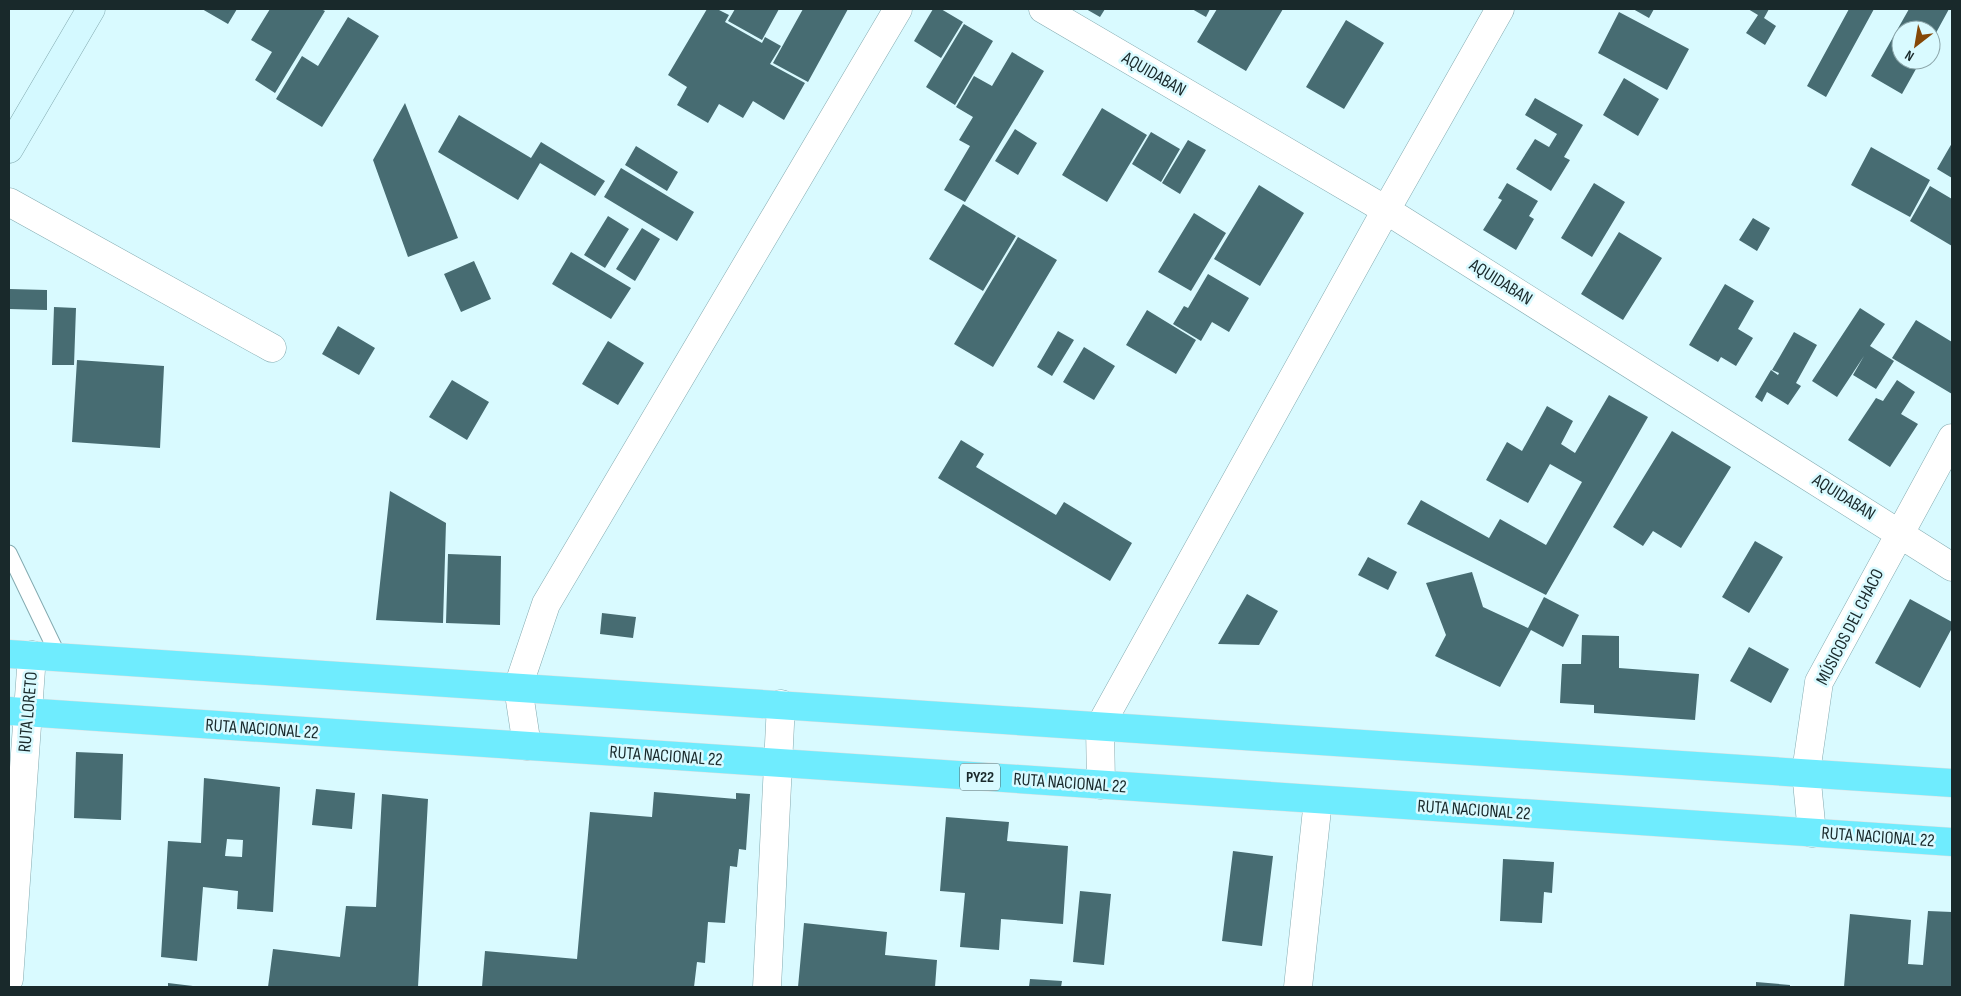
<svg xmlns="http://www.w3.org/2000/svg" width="1961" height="996" font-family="'Sofia Sans Condensed',sans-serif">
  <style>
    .building { fill: #476c72; fill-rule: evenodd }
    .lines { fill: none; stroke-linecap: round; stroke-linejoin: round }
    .lane-casing { stroke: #84abb1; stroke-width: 17 }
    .street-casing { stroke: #84abb1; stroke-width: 29 }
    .secondary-casing { stroke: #84abb1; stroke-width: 29 }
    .highway-casing { stroke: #dfe1e1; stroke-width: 29 }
    .lane { stroke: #fff; stroke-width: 15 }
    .street { stroke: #fff; stroke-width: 28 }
    .secondary { stroke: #d4f9ff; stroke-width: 28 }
    .highway { stroke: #6fecfe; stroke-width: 28 }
    .labels { text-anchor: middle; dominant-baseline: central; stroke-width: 5; stroke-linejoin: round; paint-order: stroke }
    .shield { fill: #d9faff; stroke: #53686b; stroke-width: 1 }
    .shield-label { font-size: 16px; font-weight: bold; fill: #19292b }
    .street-label { font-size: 18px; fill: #19292b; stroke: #d9faff }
  </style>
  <rect width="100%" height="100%" fill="#d9faff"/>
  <path class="building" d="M202 9H237L228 24Z
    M270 9H321L325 11 275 93 255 80 272 52 251 40Z
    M707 9H717L729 15 725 22 762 43 765 37 781 46 770 64 805 83 784 120 753 101 743 118 719 104 708 123 677 105 687 87 668 75Z
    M735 9H779L762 40 728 21Z
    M803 9H848L808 82 773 63Z
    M933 9H941L963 22 941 58 914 41Z
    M1086 9H1105L1100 17Z
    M1192 9H1210L1206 17Z
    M1217 9H1283L1246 71 1197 42Z
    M1633 9H1654L1649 18Z
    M1748 9H1769L1764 18 1776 26 1765 45 1746 33 1758 15Z
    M1849 9H1874L1826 97 1807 86Z
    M1909 9H1949L1931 42V30H1901V60H1921L1902 94 1871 76Z
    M1619 12 1689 49 1667 90 1598 53Z
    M348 17 379 36 322 127 276 99 302 56 318 66Z
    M1346 20 1384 43 1344 109 1306 87Z
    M964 24 993 41 955 105 926 87Z
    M1012 52 1044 71 965 202 944 190 970 146 959 140 973 117 956 107 974 76 992 86Z
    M1624 78 1659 99 1638 136 1603 115Z
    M1535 98 1583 125 1564 157 1570 160 1551 191 1516 169 1535 139 1549 147 1557 134 1525 115Z
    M405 103 458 238 408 257 373 160Z
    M1102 108 1147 135 1107 202 1062 175Z
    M459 115 531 158 541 142 605 181 595 196 540 163 518 200 438 152Z
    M1015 129 1037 143 1018 175 995 161Z
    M1151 132 1180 149 1161 182 1132 164Z
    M1188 140 1206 150 1180 194 1162 183Z
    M1952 143V178L1937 169Z
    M636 146 678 172 667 191 625 165Z
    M1871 147 1930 180 1910 217 1851 185Z
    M621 168 694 212 677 241 604 197Z
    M1507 183 1538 201 1529 216 1534 219 1516 250 1483 230 1502 200 1498 198Z
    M1594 183 1625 202 1592 257 1561 238Z
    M1259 185 1304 213 1260 286 1214 259Z
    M1930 186 1952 199V246L1910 221Z
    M963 204 1016 236 983 291 929 259Z
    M1194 213 1226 233 1191 291 1158 272Z
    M608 216 629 229 605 268 584 255Z
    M1753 218 1770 228 1757 251 1739 240Z
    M642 228 660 239 635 281 616 269Z
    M1619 232 1662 258 1623 320 1581 294Z
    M1018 237 1057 260 993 367 954 344Z
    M571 252 631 288 611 319 552 284Z
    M474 261 491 299 461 312 444 274Z
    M1208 274 1249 298 1229 332 1212 322 1201 341 1173 324 1184 306 1188 308Z
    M1725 284 1754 301 1738 329 1753 338 1736 366 1721 357 1718 362 1689 345Z
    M9 289 47 290V310L9 309Z
    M54 307 76 308 74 365H52Z
    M1860 308 1885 324 1870 346 1894 361 1876 389 1853 375 1864 356 1837 397 1812 381Z
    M1147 310 1196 340 1176 374 1126 345Z
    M1916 320 1952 342V394L1892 358Z
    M338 326 375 348 359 375 322 354Z
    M1058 331 1074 340 1052 376 1037 367Z
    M1794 332 1817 345 1796 383 1801 386 1788 405 1767 392 1762 402 1755 397 1771 370 1778 375 1779 373 1772 370Z
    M608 341 644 363 618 405 582 384Z
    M1084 347 1115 366 1094 400 1063 382Z
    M77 360 164 366 160 448 72 442Z
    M452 380 489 402 467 440 429 417Z
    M1897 380 1915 392 1901 414 1918 424 1890 467 1848 440 1876 398 1883 401Z
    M1609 395 1648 417 1546 595 1407 524 1421 500 1489 538 1500 519 1546 545 1582 482 1550 464 1528 503 1486 480 1507 442 1522 451 1547 406 1573 421 1561 444 1575 453Z
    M1672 431 1731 467 1681 548 1653 531 1643 546 1613 527Z
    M961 440 984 454 976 467 1056 515 1064 502 1132 543 1110 581 938 478Z
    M390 491 446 523 443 623 376 620Z
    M1755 541 1783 557 1749 613 1722 597Z
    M448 554 501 556 500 625 446 623Z
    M1368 557 1397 572 1388 590 1358 575Z
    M1472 572 1483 607 1528 628 1544 597 1579 615 1563 647 1531 630 1500 687 1435 656 1446 635 1426 583Z
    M1247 594 1278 611 1259 645 1218 644Z
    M1910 599 1952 622V628L1920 688 1875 663Z
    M602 613 636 617 633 638 600 634Z
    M1582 635 1619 636V668L1699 674 1695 720 1594 713V705L1560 703 1562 664H1581Z
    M1749 647 1789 669 1771 703 1730 681Z
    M76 752 123 754 121 820 74 818Z
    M204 778 280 787 273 912 237 909 238 891 203 887 197 961 161 957 168 841 201 843ZM227 839 243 840 242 857 225 856Z
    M316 789 355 793 352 829 312 825Z
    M654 792 736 799V793L750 794 746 850 739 849 737 867 730 866 725 923 708 922 705 963 697 962 694 987H482L485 951 577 959 590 812 652 817Z
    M382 794 428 799 418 987H268L273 949 340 957 346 906 376 907Z
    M946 817 1009 822 1007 841 1068 846 1063 924 1001 919 999 950 960 947 965 893 940 891Z
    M1233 851 1273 856 1262 946 1222 941Z
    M1503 859 1554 862 1552 893 1544 892 1542 923 1500 921Z
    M1080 891 1111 894 1104 965 1073 962Z
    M1928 911 1952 912V987H1844L1850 914 1911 920 1908 964 1923 965Z
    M804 923 887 932 885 955 937 960 935 987H798Z
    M1030 979 1062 981 1061 987H1029Z
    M1756 982 1790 985V987H1756Z
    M168 983 193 986V987H168Z"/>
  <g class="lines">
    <g class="lane-casing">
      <path id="lane" d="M9 553 59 657"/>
    </g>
    <g class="street-casing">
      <path id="street" d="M1043 9 1386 210 1952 567
        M9 202 272 348
        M527 746 518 687 546 604 898 9
        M1101 785 1100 726 1386 210 1500 9
        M1812 833 1806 772 1819 682 1952 438
        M9 979 32 655
        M767 987 781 704
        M1298 987 1318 800"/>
    </g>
    <g class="secondary-casing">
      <path id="secondary" d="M9 149 91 9"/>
    </g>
    <g class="highway-casing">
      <path id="highway" d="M9 654 1952 783
        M9 711 1952 842"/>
    </g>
    <use href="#lane" class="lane"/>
    <use href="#street" class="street"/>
    <use href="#secondary" class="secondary"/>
    <use href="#highway" class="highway"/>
  </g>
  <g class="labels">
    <rect class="shield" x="960" y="763.5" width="40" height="27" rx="4"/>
    <g class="shield-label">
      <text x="980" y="777">PY22</text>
    </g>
    <g class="street-label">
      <text transform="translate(1154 74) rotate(30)">AQUIDABAN</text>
      <text transform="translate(1501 282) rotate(32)">AQUIDABAN</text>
      <text transform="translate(1844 497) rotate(32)">AQUIDABAN</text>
      <text transform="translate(1850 627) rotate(-63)">MÚSICOS DEL CHACO</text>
      <text transform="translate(28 712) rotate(-85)">RUTA LORETO</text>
      <text transform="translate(262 729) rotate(4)">RUTA NACIONAL 22</text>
      <text transform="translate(666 756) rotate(4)">RUTA NACIONAL 22</text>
      <text transform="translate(1070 783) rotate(4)">RUTA NACIONAL 22</text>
      <text transform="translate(1474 810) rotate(4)">RUTA NACIONAL 22</text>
      <text transform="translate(1878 837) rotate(4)">RUTA NACIONAL 22</text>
    </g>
  </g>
  <rect width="1961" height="996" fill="none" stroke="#19292b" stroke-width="20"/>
  <g transform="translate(1916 45) rotate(211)"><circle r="24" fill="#d9faff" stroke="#8ca6aa"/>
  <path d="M0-4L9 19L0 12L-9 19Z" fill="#854707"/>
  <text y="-8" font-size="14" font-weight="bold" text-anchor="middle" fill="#19292b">N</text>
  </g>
</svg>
